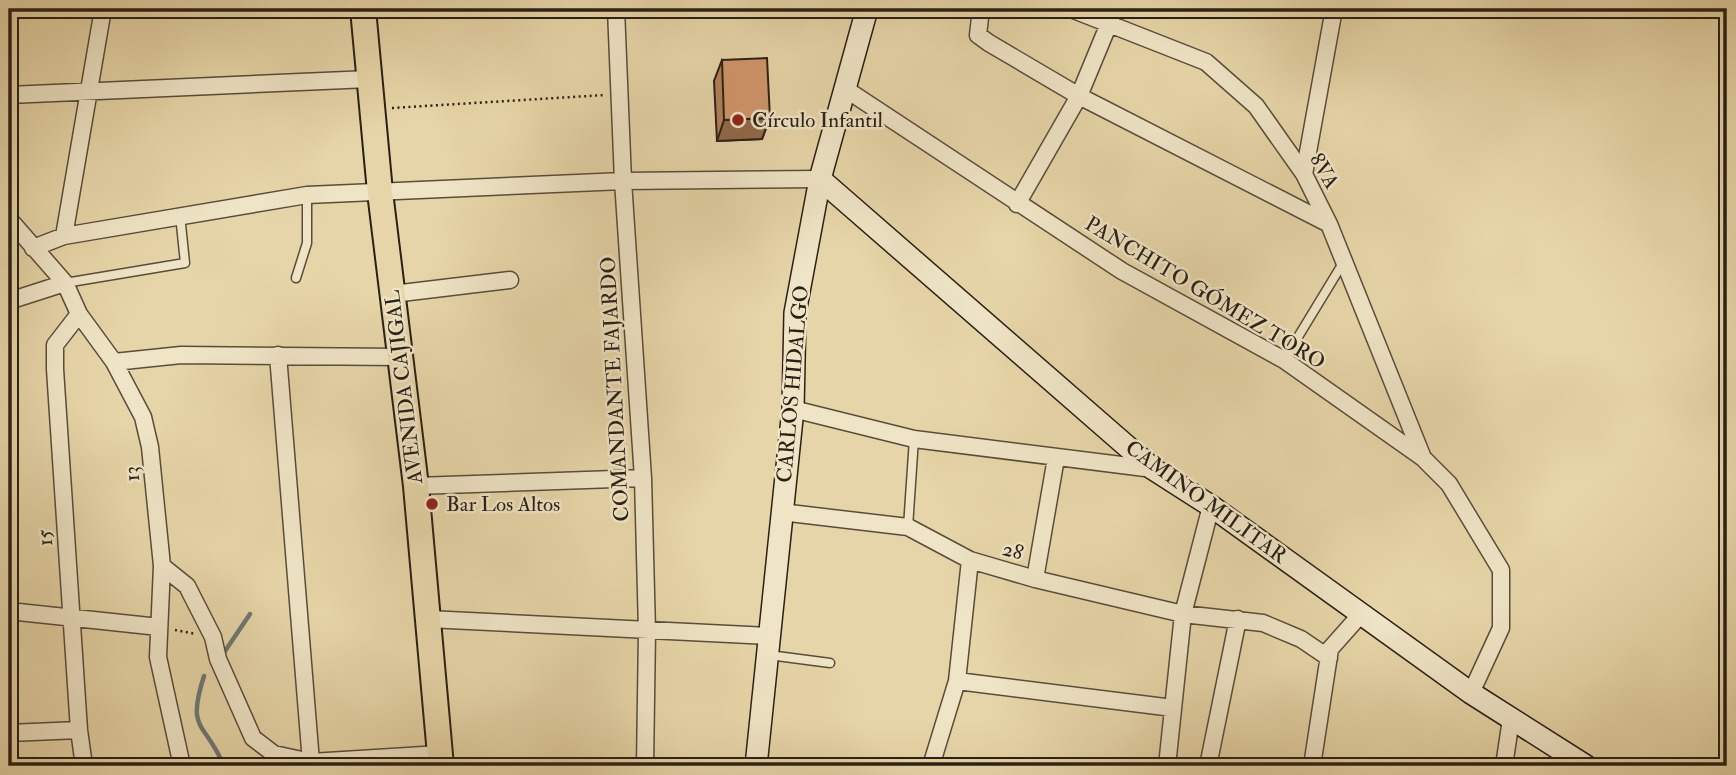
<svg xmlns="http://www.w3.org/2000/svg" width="1736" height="775" font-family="'IM FELL Double Pica',serif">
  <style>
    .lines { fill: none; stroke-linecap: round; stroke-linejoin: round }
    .stream { stroke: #6f7975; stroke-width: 4.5 }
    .lane-casing { stroke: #594d3a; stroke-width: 11 }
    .street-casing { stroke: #594d3a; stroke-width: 19 }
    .secondary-casing { stroke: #2a2015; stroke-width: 24 }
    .primary-casing { stroke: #2a2015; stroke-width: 28 }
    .path { stroke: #2a2015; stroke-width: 2.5; stroke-dasharray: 2 3.5; stroke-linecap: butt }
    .lane { stroke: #efe4c6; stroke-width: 8 }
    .street { stroke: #efe4c6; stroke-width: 16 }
    .secondary { stroke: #efe4c6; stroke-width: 21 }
    .primary { stroke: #e6d5a8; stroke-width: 24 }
    .wall { fill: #b3815b; stroke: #2a2015; stroke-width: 2 }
    .shaded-wall { fill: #92694a; stroke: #2a2015; stroke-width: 2 }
    .building { fill: #d0966a; stroke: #2a2015; stroke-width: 2 }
    .poi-dot { fill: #8f2418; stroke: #efe4c6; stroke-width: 2.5 }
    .labels { text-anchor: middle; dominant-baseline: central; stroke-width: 5; stroke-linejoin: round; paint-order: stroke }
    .poi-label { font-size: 21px; fill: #2a2015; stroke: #efe4c6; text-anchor: start }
    .street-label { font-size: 21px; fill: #2a2015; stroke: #efe4c6 }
  </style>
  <rect width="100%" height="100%" fill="#e6d5a8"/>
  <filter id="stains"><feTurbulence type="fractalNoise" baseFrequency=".00286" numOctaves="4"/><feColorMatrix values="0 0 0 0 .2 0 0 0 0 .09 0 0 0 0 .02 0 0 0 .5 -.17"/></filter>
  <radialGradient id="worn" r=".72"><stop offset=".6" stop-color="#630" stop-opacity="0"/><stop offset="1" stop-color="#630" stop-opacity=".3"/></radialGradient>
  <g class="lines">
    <path class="stream" d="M221 657 250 614
      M204 676C186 732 205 721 224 766"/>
    <g class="lane-casing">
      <path id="lane" d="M296 278 307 243V195
        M65 283 185 263 180 215
        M1284 360 1343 263
        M908 527 914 439
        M769 655 830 663"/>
    </g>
    <g class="street-casing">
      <path id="street" d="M616 9 623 181 643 478 647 631 645 766
        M981 9 978 35 989 43 1079 96 1329 224
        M1071 9 1206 62 1256 106 1304 174 1329 224 1423 458
        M847 90 1122 271 1284 360 1423 458 1449 484 1501 570V628L1471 693
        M9 95 369 79
        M1304 174 1334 9
        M1017 204 1079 96 1115 9
        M9 219 65 283 79 314 114 362 143 417 150 447 162 566 158 657 182 766
        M64 236 103 9
        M33 248 64 236 307 195 623 181 820 179
        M393 294 510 280
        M9 301 65 283
        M79 314 55 345V369L79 730 84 766
        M278 355 311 762
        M114 362 181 355 400 357
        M793 409 914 439 1153 469
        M416 486 643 478
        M781 512 908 527 970 560 1035 579 1183 614 1263 623 1301 639 1329 658
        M162 566 187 586 213 637 218 659 253 738 274 754 311 762 440 754
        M1035 579 1056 458
        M9 611 159 627
        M428 619 769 636
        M957 681 1173 708
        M9 733 79 730
        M931 766 957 681 970 560
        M1167 766 1183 614 1211 506
        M1208 766 1238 619
        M1312 766 1330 649 1362 613
        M1504 766 1511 719"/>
    </g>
    <g class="secondary-casing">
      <path id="secondary" d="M820 179 1153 469 1211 506 1471 693 1586 766
        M756 766 793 409 795 313 820 179 867 9"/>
    </g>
    <g class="primary-casing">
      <path id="primary" d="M363 9 380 192 416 486 441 766"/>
    </g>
    <path class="path" d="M392 108 605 95
      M175 630 196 634"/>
    <use href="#lane" class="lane"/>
    <use href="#street" class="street"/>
    <use href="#secondary" class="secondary"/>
    <use href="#primary" class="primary"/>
  </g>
  <path class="wall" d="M722 60 770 118 762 139 717 141 714 81Z"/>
  <path class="shaded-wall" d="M770 118 762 139 717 141 724 120Z"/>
  <path class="building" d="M767 58 770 118 724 120 722 60Z"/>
  <g class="poi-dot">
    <circle cx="738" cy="120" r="7"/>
    <circle cx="432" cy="504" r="7"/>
  </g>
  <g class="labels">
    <g class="poi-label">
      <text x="752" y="120">Círculo Infantil</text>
      <text x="446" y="504">Bar Los Altos</text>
    </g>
    <g class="street-label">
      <text transform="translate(1324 171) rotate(60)">8VA</text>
      <text transform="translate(1205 293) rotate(31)">PANCHITO GÓMEZ TORO</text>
      <text transform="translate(793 384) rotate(-85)">CARLOS HIDALGO</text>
      <text transform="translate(404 387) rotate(-97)">AVENIDA CAJIGAL</text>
      <text transform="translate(615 389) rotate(-93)">COMANDANTE FAJARDO</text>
      <text transform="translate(132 474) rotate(-96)">13</text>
      <text transform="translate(1206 502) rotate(36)">CAMINO MILITAR</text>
      <text transform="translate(45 538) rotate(-95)">15</text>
      <text transform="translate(1013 551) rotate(16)">28</text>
    </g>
  </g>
  <rect width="1736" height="775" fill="none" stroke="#e6d5a8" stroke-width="35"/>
  <rect x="10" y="10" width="1715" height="754" fill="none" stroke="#2a2015" stroke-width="3.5"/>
  <rect x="18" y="18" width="1701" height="740" fill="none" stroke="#2a2015" stroke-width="2"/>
  <rect width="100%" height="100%" filter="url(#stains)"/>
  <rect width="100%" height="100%" fill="url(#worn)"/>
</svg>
